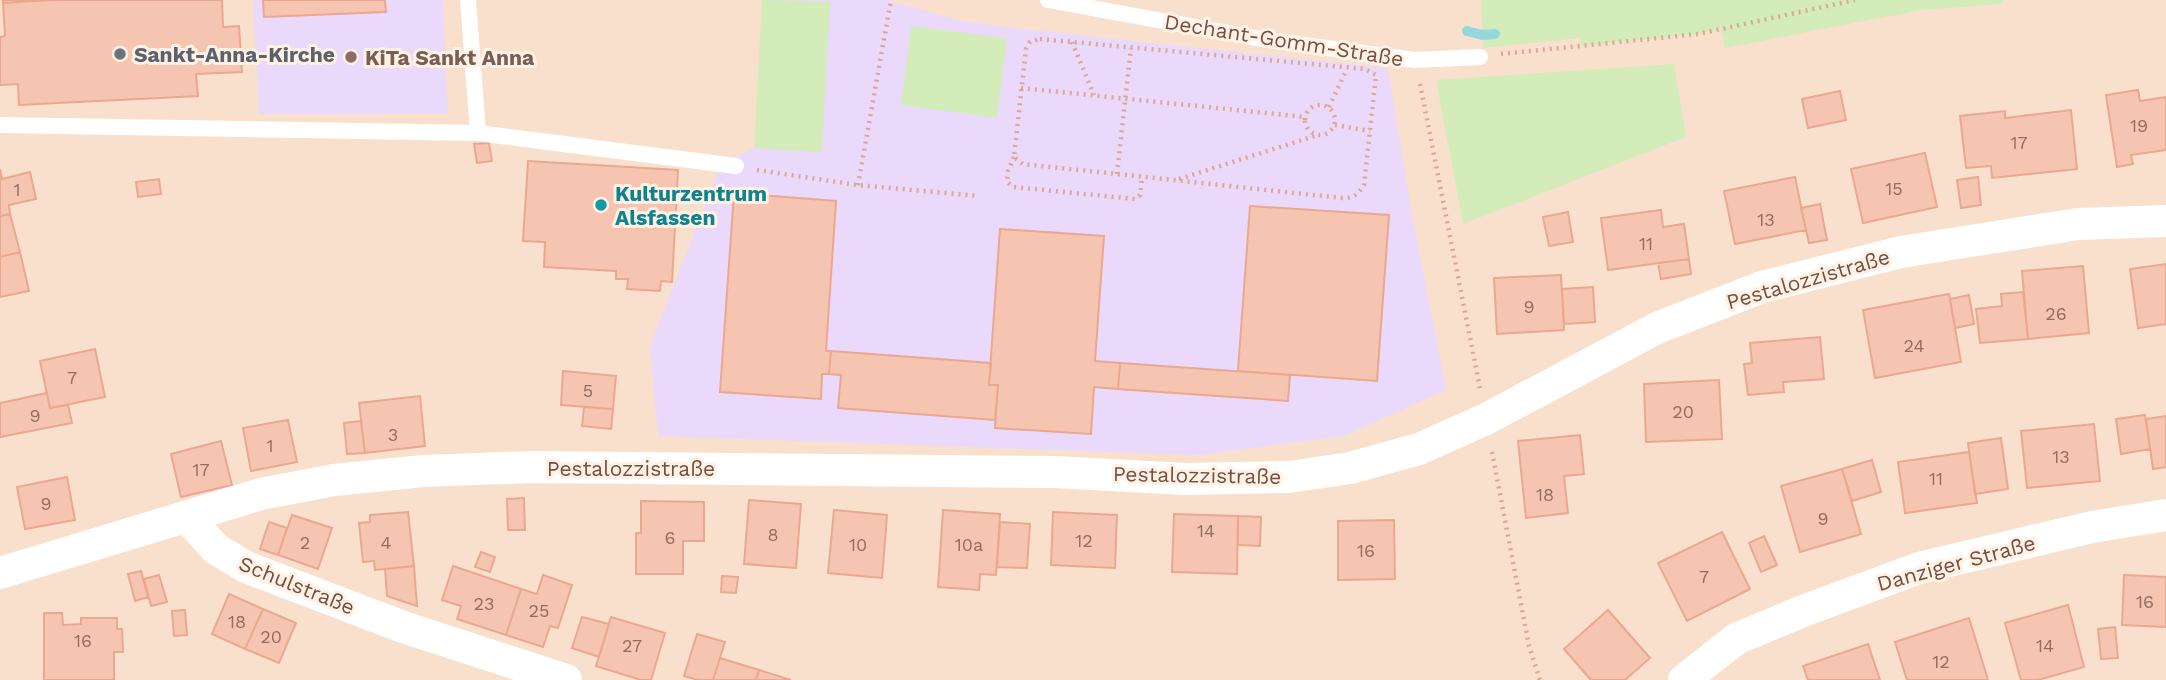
<svg xmlns="http://www.w3.org/2000/svg" width="2166" height="680" font-family="'Work Sans',sans-serif">
  <style>
    .residential { fill: #f9e0cc }
    .education { fill: #ead9fa }
    .green { fill: #d4ecba }
    .lines { fill: none; stroke-linecap: round; stroke-linejoin: round }
    .stream { stroke: #94d8db; stroke-width: 10 }
    .building { fill: #f6c5b1; stroke: #eaa890; stroke-width: 2 }
    .path { stroke: #daa895; stroke-width: 4.5; stroke-dasharray: 2 5; stroke-linecap: butt }
    .service { stroke: #fff; stroke-width: 16 }
    .minor { stroke: #fff; stroke-width: 32 }
    .worship-dot { fill: #6b7280; stroke: #fff1e4; stroke-width: 2.5 }
    .education-dot { fill: #8d6e63; stroke: #fff1e4; stroke-width: 2.5 }
    .culture-dot { fill: #0f9aa8; stroke: #fff1e4; stroke-width: 2.5 }
    .labels { text-anchor: middle; dominant-baseline: central; stroke-width: 6; stroke-linejoin: round; paint-order: stroke }
    .number-label { font-size: 18px; fill: #956c5e }
    .street-label { font-size: 21px; fill: #754f43; stroke: #fff1e4 }
    .worship-label { font-size: 21px; font-weight: bold; fill: #5b616d; stroke: #fff1e4; text-anchor: start }
    .education-label { font-size: 21px; font-weight: bold; fill: #785e54; stroke: #fff1e4; text-anchor: start }
    .culture-label { font-size: 21px; font-weight: bold; fill: #0d838f; stroke: #fff1e4; text-anchor: start }
  </style>
  <rect width="100%" height="100%" fill="#feeddb"/>
  <path class="residential" d="M0 0H2166V680H0Z"/>
  <path class="education" d="M253 0H443L448 114H259Z
    M763 0H886L962 21 1013 28 1388 68 1411 209 1446 390 1344 436 1196 455 658 436 650 346 721 164 754 148Z"/>
  <path class="green" d="M762 0 830 2 822 152 754 148Z
    M1481 0H2004L2000 4 1922 10 1725 48 1721 29 1698 34 1581 46 1580 38 1483 48Z
    M911 26 1007 38 997 118 901 105Z
    M1674 64 1686 137 1463 224 1436 80Z"/>
  <g class="lines">
    <path class="stream" d="M1467 31 1482 35 1495 34"/>
  </g>
  <path class="building" d="M3 0H51L3 3Z
    M51 0H222L223 27 239 26 242 72 196 74 198 96 19 105 18 84 0 85V37L5 36 3 3Z
    M263 0H385L386 12 264 17Z
    M2138 90 2140 101 2166 97V150L2131 155 2133 164 2117 167 2106 95Z
    M1840 91 1846 120 1808 128 1802 99Z
    M2071 110 2077 169 1992 178 1991 166 1966 168 1960 116 2005 111V118Z
    M489 143 492 161 477 163 474 144Z
    M1925 153 1937 207 1863 223 1851 169Z
    M528 161 678 170 672 282 661 281 660 291 627 289 628 279H616V271L544 267 545 242 523 241Z
    M0 169 2 179 30 172 36 199 9 205 10 214 0 216Z
    M1795 177 1806 230 1735 244 1724 191Z
    M1978 177 1981 205 1961 208 1957 180Z
    M159 179 161 194 138 197 136 182Z
    M734 193 836 201 826 351H831L829 374H822L821 399 720 392Z
    M1820 204 1827 240 1809 243 1801 208Z
    M1250 206 1389 215 1377 381 1238 371Z
    M1661 210 1663 227 1684 224 1689 259 1608 270 1601 218Z
    M1568 212 1573 242 1549 246 1543 217Z
    M10 214 20 252 0 257V216Z
    M1000 229 1104 236 1095 361 1120 363 1118 389 1094 387 1091 434 995 428 998 385H989Z
    M20 252 29 291 0 297V257Z
    M1689 259 1691 274 1661 279 1658 263Z
    M2166 264V324L2138 328 2130 269Z
    M2083 266 2089 333 2028 339 2022 271Z
    M1561 275 1564 330 1497 334 1494 278Z
    M1593 287 1595 322 1564 324 1562 289Z
    M2023 292 2028 339 1980 343 1976 309 2002 306 2001 294Z
    M1949 294 1961 362 1875 378 1863 310Z
    M1969 295 1974 324 1955 328 1950 299Z
    M1820 337 1824 379 1783 382 1784 392 1748 395 1744 364 1752 363 1750 343Z
    M95 349 105 397 50 408 40 361Z
    M831 351 991 363 989 385H998L995 420 838 408 841 375 829 374Z
    M1120 363 1290 375 1288 401 1118 389Z
    M563 371 616 376 613 409 561 405Z
    M1719 380 1722 439 1646 442 1644 384Z
    M47 393 50 408 68 405 72 423 0 437V403Z
    M420 396 425 446 365 453 359 403Z
    M584 407 613 409 611 429 582 426Z
    M2145 415 2150 449 2121 454 2116 419Z
    M2166 416V467L2153 469 2146 419Z
    M288 420 297 462 251 471 243 428Z
    M361 421 365 453 347 454 344 423Z
    M2094 424 2100 481 2027 488 2021 431Z
    M1580 435 1584 474 1564 476 1568 513 1526 518 1518 441Z
    M2001 438 2008 489 1975 494 1968 443Z
    M221 441 232 485 181 497 171 454Z
    M1969 452 1977 503 1905 513 1898 462Z
    M1872 460 1881 492 1852 501 1842 469Z
    M1842 469 1861 534 1800 552 1781 486Z
    M67 477 75 520 25 529 17 487Z
    M524 498 525 530H508L507 499Z
    M749 500 801 504 796 568 744 564Z
    M641 501 704 502V541H683V574H636V533H641Z
    M834 510 887 515 882 578 828 573Z
    M943 510 1000 514 996 575 980 574 979 590 938 587Z
    M408 512 414 566 375 570 374 561 363 562 359 523 370 522V515Z
    M1053 512 1117 515 1115 568 1051 565Z
    M1174 514 1238 516 1237 574 1172 572Z
    M292 515 332 528 318 569 278 555Z
    M1238 516 1261 517 1260 546 1238 545Z
    M1394 520 1395 579 1338 580V521Z
    M269 522 287 528 278 555 260 549Z
    M1000 522 1030 524 1027 568 997 567Z
    M1722 532 1750 589 1687 621 1658 563Z
    M1764 536 1777 565 1761 572 1749 543Z
    M481 552 495 557 490 572 475 567Z
    M414 566 417 606 387 596 385 569Z
    M453 566 521 589 506 635 457 619 461 606 442 600Z
    M141 571 148 597 135 601 128 574Z
    M159 575 167 602 151 606 144 579Z
    M543 575 572 585 558 628 550 626 543 647 506 635 521 589 537 594Z
    M2124 575 2166 577V627L2122 625Z
    M722 576 738 577 736 593 721 592Z
    M229 594 263 609 245 649 212 634Z
    M2068 605 2084 667 2038 680H2021L2005 623Z
    M263 609 296 623 279 663 245 649Z
    M185 610 187 635 174 636 172 611Z
    M1608 610 1650 658 1625 680H1591L1564 649Z
    M44 613H62L63 625 81 624V618H117V629H122L123 652H114V680H44Z
    M582 617 609 624 599 657 572 648Z
    M611 617 665 633 651 680H641L596 666Z
    M1969 618 1988 680H1907L1895 642Z
    M2115 627 2118 658 2101 659 2098 629Z
    M697 634 725 642 713 680H698L684 676Z
    M1868 644 1880 680H1808L1803 666Z
    M720 658 759 670 756 680H713Z
    M759 670 791 680H756Z"/>
  <g class="lines">
    <path class="path" d="M1040 39 1365 69 1376 75 1364 185C1358 195 1353 198 1342 198L1023 164 1014 157 1026 49 1030 42Z
      M1072 42 1094 95
      M1501 54 1698 34 1855 0
      M1420 84 1480 388
      M1021 88 1305 117
      M1305 120a15 15 0 1 1 30 0a15 15 0 1 1-30 0Z
      M1329 107 1345 73
      M1335 125 1370 131
      M1014 157 1008 171 1007 182 1014 187 1135 199 1140 195 1142 177
      M757 170 858 185 979 196
      M1117 174 1131 48
      M1179 179 1318 135
      M858 185 891 0
      M1492 452 1529 646 1540 680"/>
    <path class="service" d="M468 0 478 133
      M1048 0 1261 39 1415 60 1480 57
      M0 125 478 133 736 166"/>
    <path class="minor" d="M187 517 216 549 246 567 403 627 566 680
      M0 573 261 494 334 480 423 471 533 467 1054 472 1186 479 1289 477 1350 468 1419 449 1486 419 1657 328 1762 287 1901 252 2078 224 2166 221
      M1684 680 1736 639 1803 611 1919 568 2092 527 2166 515"/>
  </g>
  <circle class="worship-dot" cx="120" cy="54" r="7"/>
  <circle class="education-dot" cx="351" cy="57" r="7"/>
  <circle class="culture-dot" cx="601" cy="205" r="7"/>
  <g class="labels">
    <g class="number-label">
      <text x="2139" y="125">19</text>
      <text x="2019" y="142">17</text>
      <text x="1894" y="188">15</text>
      <text x="17" y="189">1</text>
      <text x="1766" y="219">13</text>
      <text x="1646" y="243">11</text>
      <text x="1529" y="306">9</text>
      <text x="2056" y="313">26</text>
      <text x="1914" y="345">24</text>
      <text x="72" y="377">7</text>
      <text x="588" y="390">5</text>
      <text x="1683" y="411">20</text>
      <text x="35" y="415">9</text>
      <text x="393" y="434">3</text>
      <text x="270" y="445">1</text>
      <text x="2061" y="456">13</text>
      <text x="201" y="469">17</text>
      <text x="1936" y="478">11</text>
      <text x="1545" y="494">18</text>
      <text x="46" y="503">9</text>
      <text x="1823" y="518">9</text>
      <text x="1206" y="530">14</text>
      <text x="773" y="534">8</text>
      <text x="670" y="537">6</text>
      <text x="1084" y="540">12</text>
      <text x="305" y="542">2</text>
      <text x="386" y="542">4</text>
      <text x="858" y="544">10</text>
      <text x="969" y="544">10a</text>
      <text x="1366" y="550">16</text>
      <text x="1704" y="576">7</text>
      <text x="2145" y="601">16</text>
      <text x="484" y="603">23</text>
      <text x="539" y="610">25</text>
      <text x="237" y="621">18</text>
      <text x="271" y="636">20</text>
      <text x="83" y="640">16</text>
      <text x="632" y="645">27</text>
      <text x="2045" y="645">14</text>
      <text x="1941" y="661">12</text>
    </g>
    <g class="street-label">
      <text transform="translate(1284 40) rotate(9)">Dechant-Gomm-Straße</text>
      <text transform="translate(1808 279) rotate(-16)">Pestalozzistraße</text>
      <text x="631" y="468">Pestalozzistraße</text>
      <text transform="translate(1197 475) rotate(1)">Pestalozzistraße</text>
      <text transform="translate(1956 563) rotate(-15)">Danziger Straße</text>
      <text transform="translate(297 585) rotate(22)">Schulstraße</text>
    </g>
    <g class="worship-label">
      <text x="134" y="54">Sankt-Anna-Kirche</text>
    </g>
    <g class="education-label">
      <text x="365" y="57">KiTa Sankt Anna</text>
    </g>
    <g class="culture-label">
      <text x="615" y="193">Kulturzentrum<tspan x="615" dy="24">Alsfassen</tspan></text>
    </g>
  </g>
</svg>
